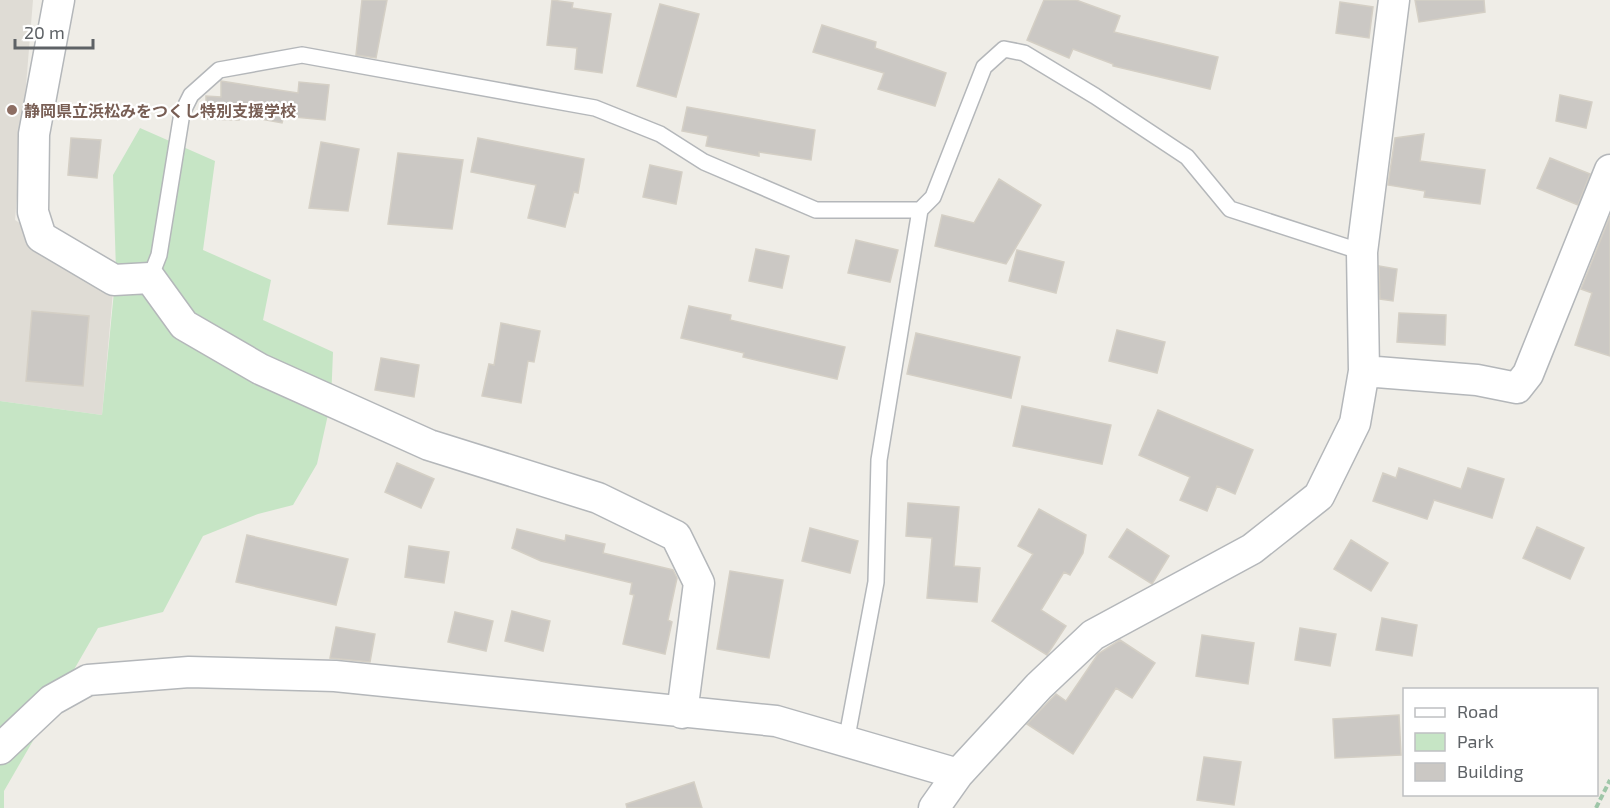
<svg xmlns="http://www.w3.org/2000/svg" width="1610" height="808" font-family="'Exo 2','Noto Sans JP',sans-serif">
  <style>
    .education { fill: #dfdcd5 }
    .green { fill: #c6e5c5 }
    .building { fill: #cbc8c4; stroke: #d4cfc5; stroke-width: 1.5 }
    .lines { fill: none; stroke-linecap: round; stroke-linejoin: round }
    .lane-casing { stroke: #b4b7ba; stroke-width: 18 }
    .street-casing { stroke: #b4b7ba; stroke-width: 33 }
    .path { stroke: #9ec6a8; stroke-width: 4; stroke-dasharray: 6 3; stroke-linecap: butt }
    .lane { stroke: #fff; stroke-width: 15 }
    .street { stroke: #fff; stroke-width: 30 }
    .education-dot { fill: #8d6e63; stroke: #fff; stroke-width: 2 }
    .labels { text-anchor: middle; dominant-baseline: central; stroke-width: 4.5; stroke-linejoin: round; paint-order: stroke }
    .education-label { font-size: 16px; font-weight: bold; fill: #785e54; stroke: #fff; text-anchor: start }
  </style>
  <rect width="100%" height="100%" fill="#efede7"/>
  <path class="education" d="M0 0H33L15 220 114 280 102 415 0 401Z"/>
  <path class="green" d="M140 128 215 161 203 250 271 280 263 320 333 352 331 401 317 464 293 505 258 514 203 536 163 612 98 628 4 791V808H0V401L102 415 116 271 113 175Z"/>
  <path class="building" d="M362 0H387L376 58 356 55Z
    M552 0 573 3 572 8 611 14 602 73 575 69 577 48 547 45Z
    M1044 0H1076L1120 16 1114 32 1218 57 1210 89 1113 66V64L1073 49 1069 58 1027 40Z
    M1415 0H1484L1485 12 1419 22Z
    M1340 2 1373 7 1369 38 1336 33Z
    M660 4 699 14 676 97 637 86Z
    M822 25 876 42 875 48 946 73 935 106 878 89 884 73 813 52Z
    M221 81 298 93 299 82 329 85 325 120 284 116 282 123 240 115 239 120 206 119V96L221 97Z
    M1560 95 1592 102 1586 128 1556 121Z
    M687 107 815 130 811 160 759 152V156L706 146 708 136 682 131Z
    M1424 134 1420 161 1485 170 1480 204 1424 197 1425 191 1388 185 1395 138Z
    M71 138 101 140 97 178 68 175Z
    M478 138 584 159 578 193 574 192 565 227 528 218 536 185 471 172Z
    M321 142 359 149 348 211 309 208Z
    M398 153 463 160 452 229 388 224Z
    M1550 158 1590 174 1578 205 1537 188Z
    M650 165 682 172 676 204 643 197Z
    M999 179 1041 205 1006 264 935 246 942 215 974 223Z
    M1610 216V356L1575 345 1592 293 1581 289Z
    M856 240 898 250 890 282 848 273Z
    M756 249 789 256 782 288 749 281Z
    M1017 250 1064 262 1056 293 1009 281Z
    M1379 266 1397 269 1393 301 1380 299Z
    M689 306 731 315 730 320 845 347 837 379 743 357 744 353 681 338Z
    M32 311 89 316 83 386 26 381Z
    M1399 313 1446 315 1445 345 1397 342Z
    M501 323 540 331 534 362 528 361 521 403 482 396 489 364 494 365Z
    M1117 330 1165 342 1157 373 1109 361Z
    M916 333 1020 357 1011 398 907 374Z
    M381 358 419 365 414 397 375 390Z
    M1022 406 1111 425 1102 464 1013 446Z
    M1158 410 1253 450 1235 494 1217 486 1207 511 1180 500 1190 477 1139 455Z
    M397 463 434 479 421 508 385 492Z
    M1399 468 1461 489 1468 468 1504 479 1492 518 1434 500 1427 519 1373 501 1383 473 1396 478Z
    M908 503 959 507 954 566 980 568 977 602 927 598 932 538 906 536Z
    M1039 509 1086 535 1083 553 1070 575 1064 572 1041 610 1066 626 1047 655 992 621 1033 554 1018 546Z
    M1537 527 1584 548 1570 579 1523 558Z
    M810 528 858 541 850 573 802 561Z
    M517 529 565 541 566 535 605 544 603 553 673 570 677 578 668 620 672 622 665 654 623 644 634 595 630 594 632 583 541 561 512 548Z
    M1127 529 1169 556 1152 584 1109 557Z
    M247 535 348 559 336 605 236 582Z
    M1351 540 1388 563 1371 591 1334 569Z
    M409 546 449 552 444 583 405 577Z
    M730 571 783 580 769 658 717 649Z
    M512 611 550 621 543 651 505 641Z
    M455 612 493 621 486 651 448 642Z
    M1382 618 1417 625 1412 656 1376 650Z
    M336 627 375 634 370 662 330 658Z
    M1300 628 1336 634 1330 666 1295 660Z
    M1202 635 1254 643 1248 684 1196 676Z
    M1120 640 1155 663 1132 698 1116 688 1073 754 1027 724 1056 694 1066 701 1098 654Z
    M1399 715 1401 755 1335 758 1333 719Z
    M1204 757 1241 762 1234 805 1197 800Z
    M694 782 702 808H627L626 804Z"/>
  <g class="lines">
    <g class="lane-casing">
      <path id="lane" d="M150 278 159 255 182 113 191 95 219 70 302 55 595 108 660 134 704 162 816 210H920L933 197 984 67 1004 49 1024 53 1095 96 1187 157 1230 209 1362 252
        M846 742 876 582 879 460 920 210"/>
    </g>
    <g class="street-casing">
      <path id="street" d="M59 0 34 134 33 212 41 237 114 280 150 278 184 325 260 369 429 445 598 498 676 536 699 583 682 713
        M1364 371 1477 380 1517 388 1528 374 1610 170
        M0 749 52 700 88 680 189 672 335 676 776 721 958 774
        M934 808 958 774 1039 686 1093 635 1252 549 1319 496 1355 423 1364 371 1362 252 1394 0"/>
    </g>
    <path class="path" d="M1596 808 1610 780"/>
    <use href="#lane" class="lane"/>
    <use href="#street" class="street"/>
  </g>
  <circle class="education-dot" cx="12" cy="110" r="6"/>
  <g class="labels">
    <g class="education-label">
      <text x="24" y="110">静岡県立浜松みをつくし特別支援学校</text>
    </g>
  </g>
  <rect x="1403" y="688" width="195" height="108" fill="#ffffff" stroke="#bfc0c2" stroke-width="1.5"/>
  <rect x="1415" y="708" width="30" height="9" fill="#ffffff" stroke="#bfc0c2" stroke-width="1.5"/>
  <text x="1457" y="718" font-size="18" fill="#5e6266">Road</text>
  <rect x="1415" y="733" width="30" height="18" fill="#c6e5c5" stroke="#bfc0c2" stroke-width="1.5"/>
  <text x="1457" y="748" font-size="18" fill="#5e6266">Park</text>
  <rect x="1415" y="763" width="30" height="18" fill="#cbc8c4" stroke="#bfc0c2" stroke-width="1.5"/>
  <text x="1457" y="778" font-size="18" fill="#5e6266">Building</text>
  <path d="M15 39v9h78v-9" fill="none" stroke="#5e6266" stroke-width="3"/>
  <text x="24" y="39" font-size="18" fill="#5e6266" stroke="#ffffff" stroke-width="4.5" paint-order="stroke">20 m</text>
</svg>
